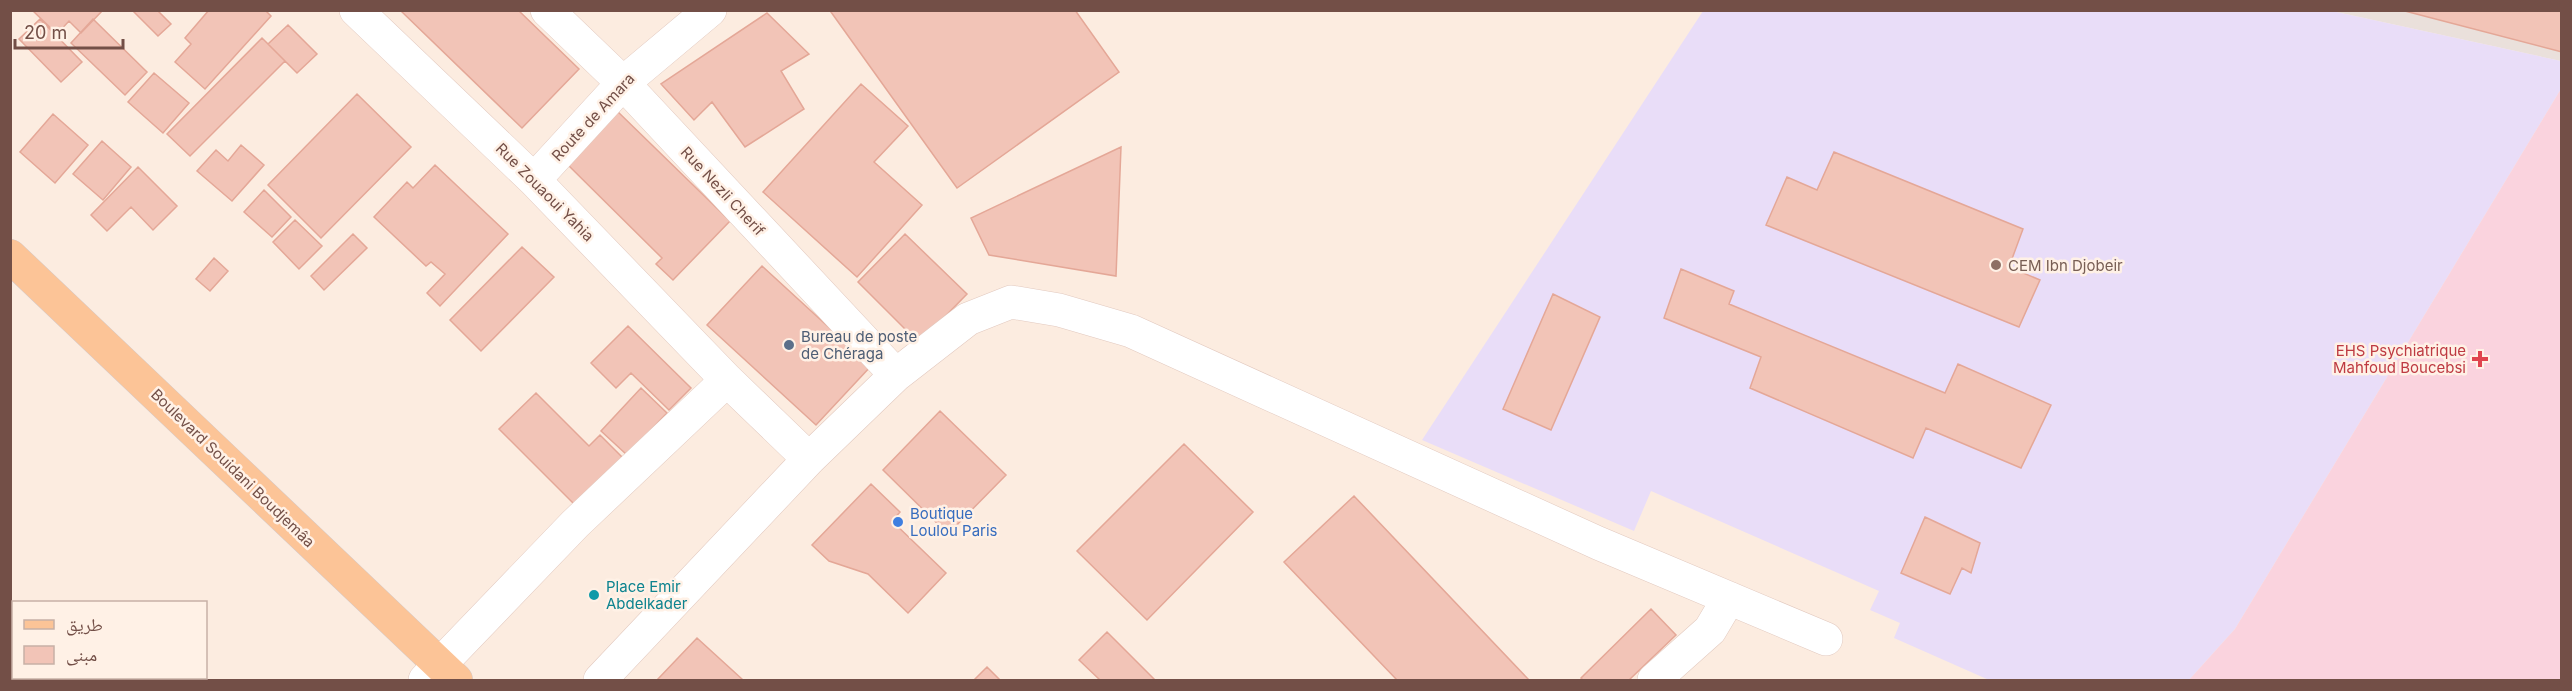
<svg xmlns="http://www.w3.org/2000/svg" width="2572" height="691" font-family="Inter,'Noto Naskh Arabic',sans-serif">
  <style>
    .industrial { fill: #eae0db }
    .education { fill: #e9ddf8 }
    .medical { fill: #fad3de }
    .building { fill: #f2c4b7; stroke: #e4a797; stroke-width: 1.5 }
    .lines { fill: none; stroke-linecap: round; stroke-linejoin: round }
    .minor-casing { stroke: #e2c9bf; stroke-width: 34 }
    .major-casing { stroke: #d5cac8; stroke-width: 34 }
    .minor { stroke: #fff; stroke-width: 33 }
    .major { stroke: #fcc497; stroke-width: 33 }
    .education-dot { fill: #8d6e63; stroke: #fff1e6; stroke-width: 2 }
    .service-dot { fill: #5c6f8a; stroke: #fff1e6; stroke-width: 2 }
    .health-dot { fill: #e0444e; stroke: #fff1e6; stroke-width: 2 }
    .shop-dot { fill: #3f7fe0; stroke: #fff1e6; stroke-width: 2 }
    .culture-dot { fill: #0f9aa8; stroke: #fff1e6; stroke-width: 2 }
    .labels { text-anchor: middle; dominant-baseline: central; stroke-width: 5; stroke-linejoin: round; paint-order: stroke }
    .street-label { font-size: 15px; fill: #734f47; stroke: #fff1e6 }
    .education-label { font-size: 15px; fill: #785e54; stroke: #fff1e6; text-anchor: start }
    .service-label { font-size: 15px; fill: #4e5e75; stroke: #fff1e6; text-anchor: start }
    .health-label { font-size: 15px; fill: #be3a42; stroke: #fff1e6; text-anchor: end }
    .shop-label { font-size: 15px; fill: #366cbe; stroke: #fff1e6; text-anchor: start }
    .culture-label { font-size: 15px; fill: #0d838f; stroke: #fff1e6; text-anchor: start }
  </style>
  <rect width="100%" height="100%" fill="#fcece0"/>
  <path class="industrial" d="M2332 11H2561V61Z"/>
  <path class="education" d="M1703 11H2332L2561 61V89L2235 629 2189 680H1989L1894 638 1900 623 1870 610 1879 591 1651 491 1634 531 1422 440Z"/>
  <path class="medical" d="M2561 89V680H2189L2235 629Z"/>
  <path class="building" d="M32 10H103L81 33 69 21 57 34Z
    M132 10H157L171 24 158 36Z
    M209 10H265L271 16 205 89 175 62 191 44 185 38Z
    M400 10H518L579 69 522 128Z
    M833 10H1075L1119 72 957 188 831 12Z
    M2401 10H2562V52Z
    M767 13 809 54 781 71 804 109 745 147 712 102 694 120 661 84Z
    M40 19 82 62 61 82 19 39Z
    M93 19 147 72 125 95 71 43Z
    M288 25 317 54 297 73 268 44Z
    M262 38 285 61 190 156 167 134Z
    M154 73 189 103 163 133 128 102Z
    M861 84 908 126 874 162 922 205 857 277 763 192Z
    M357 94 411 147 321 238 268 185Z
    M615 109 730 221 673 280 656 264 662 258 564 161Z
    M53 114 88 145 55 183 20 152Z
    M102 141 131 167 103 200 73 174Z
    M241 145 264 165 232 201 197 171 216 150 228 161Z
    M1121 147 1116 276 989 255 971 218Z
    M1834 152 2023 229 2009 267 2040 280 2019 327 1766 225 1787 177 1817 190Z
    M435 165 508 234 440 306 427 293 445 274 431 262 426 266 374 217 407 182 413 188Z
    M138 167 177 206 153 230 131 207 107 231 91 215Z
    M264 190 291 217 272 237 244 212Z
    M295 220 322 246 299 269 273 242Z
    M353 234 367 248 324 290 311 276Z
    M905 234 967 294 919 343 858 282Z
    M522 247 554 277 481 351 450 320Z
    M214 258 228 271 210 291 196 279Z
    M762 266 871 366 816 425 707 325Z
    M1681 269 1734 291 1729 304 1945 393 1958 364 2051 405 2021 468 1926 428 1913 458 1750 388 1761 357 1664 318Z
    M1553 294 1600 317 1551 430 1503 409Z
    M628 326 691 388 669 410 631 373 616 388 591 363Z
    M641 388 667 413 627 455 601 431Z
    M536 393 589 446 600 435 623 458 576 506 499 429Z
    M940 411 1006 475 948 534 883 470Z
    M1184 444 1253 512 1147 620 1077 551Z
    M871 484 900 512 892 521 946 573 908 613 868 574 829 561 812 545Z
    M1354 496 1529 680H1397L1284 562Z
    M1925 517 1980 543 1971 573 1962 568 1950 594 1901 573Z
    M1651 609 1676 635 1629 680H1583L1581 678Z
    M1107 632 1155 680H1100L1079 660Z
    M697 638 743 680H657Z
    M987 667 1000 680H974Z"/>
  <g class="lines">
    <g class="minor-casing">
      <path id="minor" d="M356 10 534 180 727 380 809 459
        M547 10 623 83 896 375
        M534 180 623 83 710 10
        M425 680 575 524 727 380
        M600 680 809 459 896 375 968 319 1011 302 1059 310 1131 331 1598 543 1826 639
        M1654 680 1710 630 1729 598"/>
    </g>
    <g class="major-casing">
      <path id="major" d="M10 256 456 680"/>
    </g>
    <use href="#minor" class="minor"/>
    <use href="#major" class="major"/>
  </g>
  <circle class="education-dot" cx="1996" cy="265" r="6"/>
  <circle class="service-dot" cx="789" cy="345" r="6"/>
  <path class="health-dot" d="M2477 350h6v6h6v6h-6v6h-6v-6h-6v-6h6z"/>
  <circle class="shop-dot" cx="898" cy="522" r="6"/>
  <circle class="culture-dot" cx="594" cy="595" r="6"/>
  <g class="labels">
    <g class="street-label">
      <text transform="translate(593 117) rotate(-47)">Route de Amara</text>
      <text transform="translate(723 191) rotate(47)">Rue Nezli Cherif</text>
      <text transform="translate(545 192) rotate(45)">Rue Zouaoui Yahia</text>
      <text transform="translate(233 468) rotate(44)">Boulevard Souidani Boudjemâa</text>
    </g>
    <g class="education-label">
      <text x="2008" y="265">CEM Ibn Djobeir</text>
    </g>
    <g class="service-label">
      <text x="801" y="336">Bureau de poste<tspan x="801" dy="17">de Chéraga</tspan></text>
    </g>
    <g class="health-label">
      <text x="2466" y="350">EHS Psychiatrique<tspan x="2466" dy="17">Mahfoud Boucebsi</tspan></text>
    </g>
    <g class="shop-label">
      <text x="910" y="513">Boutique<tspan x="910" dy="17">Loulou Paris</tspan></text>
    </g>
    <g class="culture-label">
      <text x="606" y="586">Place Emir<tspan x="606" dy="17">Abdelkader</tspan></text>
    </g>
  </g>
  <rect width="2572" height="691" fill="none" stroke="#734f47" stroke-width="24"/>
  <rect x="12" y="601" width="195" height="78" fill="#fff1e6" stroke="#c7b0a6" stroke-width="1.5"/>
  <rect x="24" y="620" width="30" height="9" fill="#fcc497" stroke="#c7b0a6" stroke-width="1.5"/>
  <text x="66" y="631" font-size="18" fill="#734f47">طريق</text>
  <rect x="24" y="646" width="30" height="18" fill="#f2c4b7" stroke="#c7b0a6" stroke-width="1.5"/>
  <text x="66" y="661" font-size="18" fill="#734f47">مبنى</text>
  <path d="M15 39v9h108v-9" fill="none" stroke="#734f47" stroke-width="3"/>
  <text x="24" y="39" font-size="18" fill="#734f47" stroke="#fff1e6" stroke-width="4.5" paint-order="stroke">20 m</text>
</svg>
